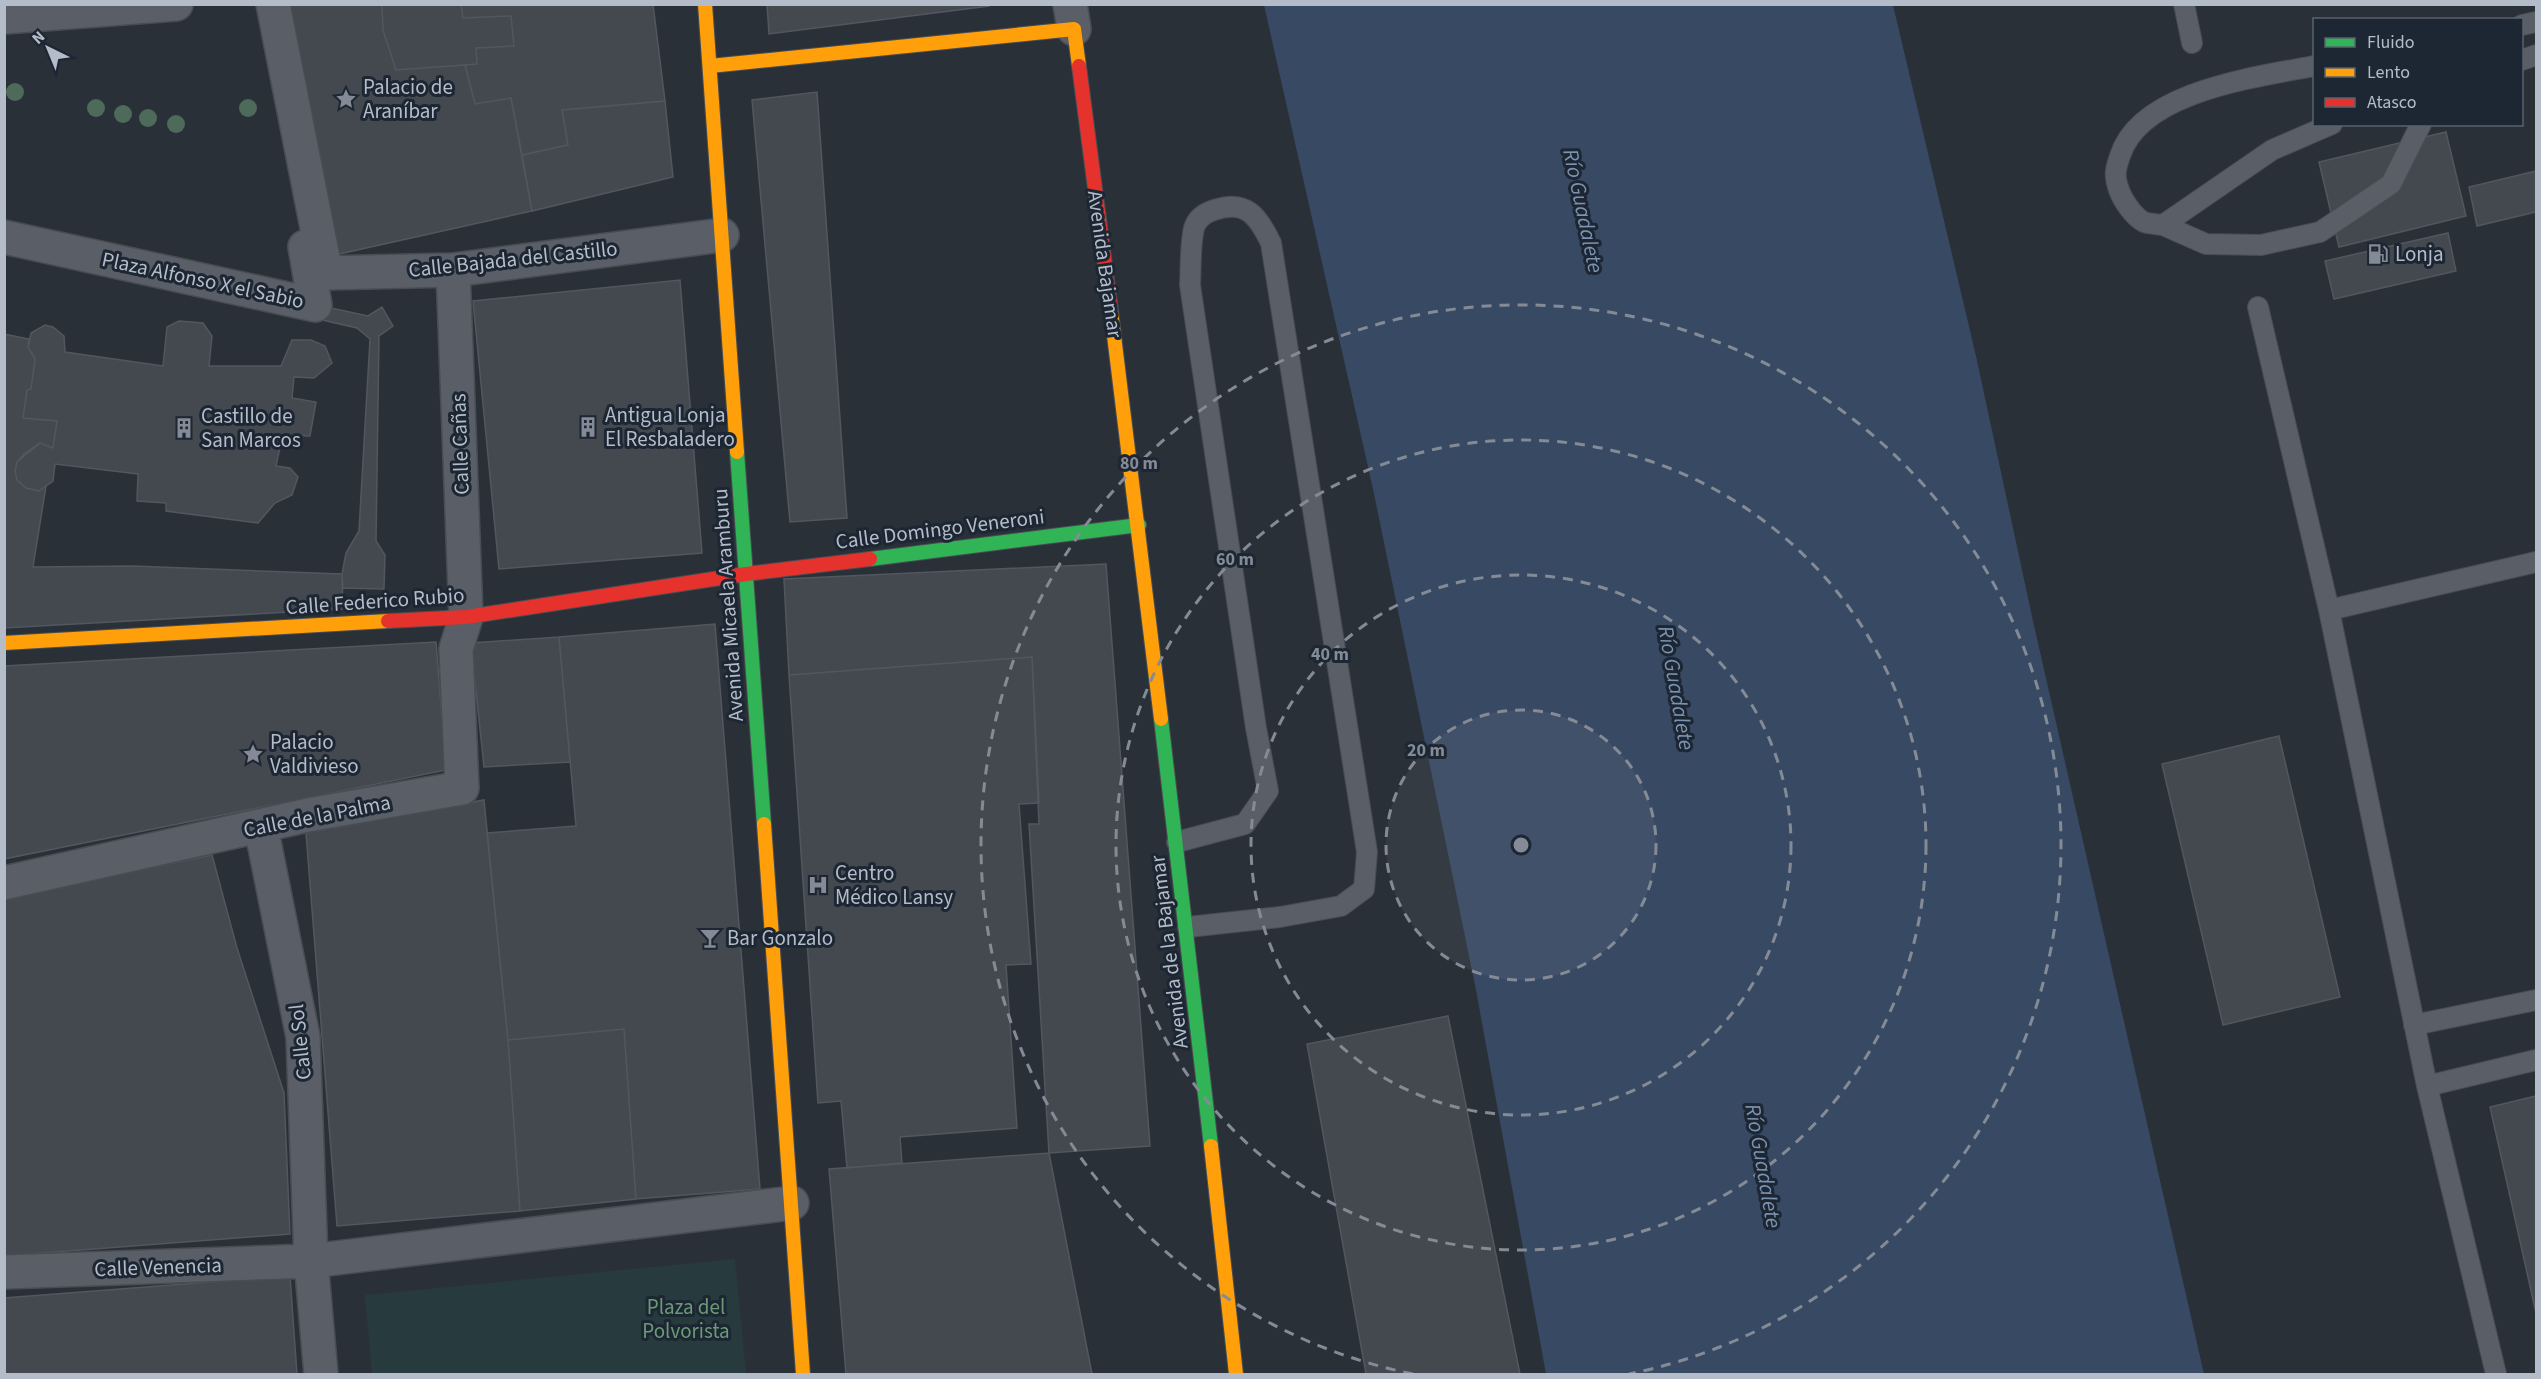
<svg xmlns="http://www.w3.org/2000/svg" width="2541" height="1379" font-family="'Source Sans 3',sans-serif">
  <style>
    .green { fill: #273a3e }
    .water { fill: #384963 }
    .building { fill: #444950; stroke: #52575f; stroke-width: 1.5 }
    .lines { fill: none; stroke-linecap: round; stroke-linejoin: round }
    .lane-casing { stroke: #484c53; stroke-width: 22 }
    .street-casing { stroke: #484c53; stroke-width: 36 }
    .fast-casing { stroke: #484c53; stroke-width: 16 }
    .slow-casing { stroke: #484c53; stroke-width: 16 }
    .jam-casing { stroke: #484c53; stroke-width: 16 }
    .lane { stroke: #5a5e66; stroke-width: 20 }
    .street { stroke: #5a5e66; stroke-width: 33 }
    .fast { stroke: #30b455; stroke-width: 14 }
    .slow { stroke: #ff9f0a; stroke-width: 14 }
    .jam { stroke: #e5322d; stroke-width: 14 }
    .tree { fill: #4e6a5a }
    .ring { fill: none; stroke: #848b96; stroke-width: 3; stroke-dasharray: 10 8 }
    .labels { text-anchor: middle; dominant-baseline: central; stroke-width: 6; stroke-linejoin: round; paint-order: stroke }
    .poi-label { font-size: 21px; fill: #b4bcc9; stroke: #1d2633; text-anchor: start }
    .street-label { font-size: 21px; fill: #b4bcc9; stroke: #1d2633 }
    .park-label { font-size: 21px; fill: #6b9a76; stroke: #1d2633 }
    .water-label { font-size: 22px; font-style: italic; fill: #7c92b1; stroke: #1d2633 }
    .centre { fill: #848b96; stroke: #1d2633; stroke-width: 3 }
    .ring-label { font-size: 18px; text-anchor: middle; font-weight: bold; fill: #848b96; stroke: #1d2633; stroke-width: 6; stroke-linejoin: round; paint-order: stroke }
  </style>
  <rect width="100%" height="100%" fill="#2a3038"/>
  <path class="green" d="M735 1259 746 1374H372L365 1295Z"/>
  <path class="water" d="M1264 5H1893L1976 356 2033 621 2204 1374H1546L1476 990 1373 489Z"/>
  <path class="building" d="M285 4H382L383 30 396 70 465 65 475 104 511 98 532 211 339 254Z
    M382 4H461L463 18 511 16 514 46 476 48 477 64 396 70 383 30Z
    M461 4H653L665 101 562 110 568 145 522 155 511 98 475 104 465 65 477 64 476 48 514 46 511 16 463 18Z
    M767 4H989V6L769 34Z
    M817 92 847 518 790 522 752 100Z
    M665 101 673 177 532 211 522 155 568 145 562 110Z
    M2446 132 2466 216 2339 247 2319 162Z
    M2536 171V212L2477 226 2469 187Z
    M2448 233 2456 271 2334 299 2325 261Z
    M4 237 368 316 382 307 393 326 379 336 376 541 385 555 384 589 343 588 342 574 346 553 359 531 370 339 357 328 4 247Z
    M680 280 702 553 499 569 473 301Z
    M179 321 203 323 212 336 209 366H281L292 340H311L325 346 332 363 314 378 294 377 292 398 316 402 310 436 283 435 280 447 276 466 290 468 298 477 292 495 275 503 258 523 166 511V503L137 501 138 474 55 464 53 481 39 491 26 488 17 480 15 471 17 462 25 453 40 443 53 448 57 421 23 418 27 390 31 389 35 359 28 347 31 333 45 325 53 327 64 336 65 352 163 366 167 327Z
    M4 334 29 339 28 347 35 359 31 389 27 390 23 418 57 421 53 448 40 443 17 462 15 471 17 480 26 488 39 491 46 486 33 567 133 566 342 574 343 609 4 628Z
    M1106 564 1150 1146 1049 1153 1029 824H1039L1032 657 789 675 784 579Z
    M715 624 760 1189 636 1199 624 1029 508 1040 487 833 576 826 559 637Z
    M559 637 570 762 484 767 471 643Z
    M436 642 446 770 4 859V666Z
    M1032 657 1039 803 1019 804 1031 964 1006 965 1017 1128 900 1137 902 1163 847 1168 841 1101 818 1103 789 675Z
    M2279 736 2340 997 2223 1025 2162 764Z
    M484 800 508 1040 520 1211 337 1226 306 833Z
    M212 855 237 948 284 1093 290 1234 4 1256V898Z
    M1448 1016 1520 1374H1366L1307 1044Z
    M624 1029 636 1199 520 1211 508 1040Z
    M2536 1096V1313L2490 1107Z
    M1049 1153 1092 1374H846L829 1169Z
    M290 1276 297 1374H4V1298Z"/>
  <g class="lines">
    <g class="lane-casing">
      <path id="lane" d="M2184 4 2192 43
        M2522 25 2536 22
        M2522 60 2536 55
        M2314 66C2257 77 2140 91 2120 156 2115 170 2114 176 2119 190 2123 201 2134 217 2144 222 2149 224 2157 224 2163 225L2272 150 2332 124
        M2163 225 2206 244 2261 245 2320 232 2391 184 2421 124
        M2258 307 2329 610 2427 1086 2496 1374
        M2329 610 2536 562
        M1177 842 1245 824 1268 791 1256 728 1190 285C1191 267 1190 245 1194 228 1197 218 1205 213 1214 210 1246 199 1258 216 1271 243L1367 852 1364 889 1341 906 1280 917 1188 927
        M2414 1025 2536 1000
        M2427 1086 2536 1060"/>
    </g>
    <g class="street-casing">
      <path id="street" d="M273 4 326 273 453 270 722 235
        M1070 4 1074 29
        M4 17 176 4
        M4 237 315 305 305 247
        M4 883 308 815 462 788 456 649 466 617 453 270
        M4 1272 311 1261 303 1037 261 827
        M321 1374 311 1261 792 1203"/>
    </g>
    <g class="fast-casing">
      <path id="fast" d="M737 452 764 824
        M870 559 1139 525
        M1161 719 1211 1146"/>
    </g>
    <g class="slow-casing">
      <path id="slow" d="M705 4 737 452
        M710 66 1074 29 1079 66
        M1111 311 1161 719
        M4 643 388 621
        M764 824 803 1374
        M1211 1146 1236 1374"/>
    </g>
    <g class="jam-casing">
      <path id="jam" d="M1079 66 1111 311
        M388 621 466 617 746 574 870 559"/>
    </g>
    <use href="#lane" class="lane"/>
    <use href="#street" class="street"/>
    <use href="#fast" class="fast"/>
    <use href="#slow" class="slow"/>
    <use href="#jam" class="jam"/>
  </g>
  <g class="tree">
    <circle cx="15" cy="92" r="9"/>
    <circle cx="96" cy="108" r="9"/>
    <circle cx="248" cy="108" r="9"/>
    <circle cx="123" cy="114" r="9"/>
    <circle cx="148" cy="118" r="9"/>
    <circle cx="176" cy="124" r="9"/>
  </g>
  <circle cx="1521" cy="845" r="135" fill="#848b96" fill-opacity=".12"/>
  <g class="ring">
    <circle cx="1521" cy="845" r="135"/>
    <circle cx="1521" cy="845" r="270"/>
    <circle cx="1521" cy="845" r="405"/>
    <path d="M1413 1374A540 540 0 1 1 1629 1374"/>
  </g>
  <defs>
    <g id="sight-bare" transform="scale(1.62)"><path d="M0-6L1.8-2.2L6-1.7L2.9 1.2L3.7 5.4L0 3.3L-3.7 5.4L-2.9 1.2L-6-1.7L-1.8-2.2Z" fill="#848b96" stroke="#1d2633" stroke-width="2.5" paint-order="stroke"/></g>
    <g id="fuel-bare" transform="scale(1.62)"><path d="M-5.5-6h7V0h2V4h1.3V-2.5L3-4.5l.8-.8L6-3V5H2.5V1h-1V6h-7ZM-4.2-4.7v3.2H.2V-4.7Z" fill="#848b96" stroke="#1d2633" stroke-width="2.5" paint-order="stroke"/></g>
    <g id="building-bare" transform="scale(1.62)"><path d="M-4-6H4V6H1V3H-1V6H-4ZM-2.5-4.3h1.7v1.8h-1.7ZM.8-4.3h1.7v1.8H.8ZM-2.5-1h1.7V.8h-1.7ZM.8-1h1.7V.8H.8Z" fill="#848b96" stroke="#1d2633" stroke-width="2.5" paint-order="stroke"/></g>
    <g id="hospital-bare" transform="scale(1.62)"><path d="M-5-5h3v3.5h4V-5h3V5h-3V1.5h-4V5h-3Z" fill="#848b96" stroke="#1d2633" stroke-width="2.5" paint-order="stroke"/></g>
    <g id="bar-bare" transform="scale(1.62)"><path d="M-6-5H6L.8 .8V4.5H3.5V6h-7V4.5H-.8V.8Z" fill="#848b96" stroke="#1d2633" stroke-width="2.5" paint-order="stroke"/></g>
  </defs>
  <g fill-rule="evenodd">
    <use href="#sight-bare" x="346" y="99"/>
    <use href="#fuel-bare" x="2378" y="254"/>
    <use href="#building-bare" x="588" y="427"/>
    <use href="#building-bare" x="184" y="428"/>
    <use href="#sight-bare" x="253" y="754"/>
    <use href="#hospital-bare" x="818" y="885"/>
    <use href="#bar-bare" x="710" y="938"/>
  </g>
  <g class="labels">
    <g class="poi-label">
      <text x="363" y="87">Palacio de<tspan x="363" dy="24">Araníbar</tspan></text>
      <text x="2395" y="254">Lonja</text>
      <text x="605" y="415">Antigua Lonja<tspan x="605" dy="24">El Resbaladero</tspan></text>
      <text x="201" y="416">Castillo de<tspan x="201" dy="24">San Marcos</tspan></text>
      <text x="270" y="742">Palacio<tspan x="270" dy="24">Valdivieso</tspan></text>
      <text x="835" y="873">Centro<tspan x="835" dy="24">Médico Lansy</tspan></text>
      <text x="727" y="938">Bar Gonzalo</text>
    </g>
    <g class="street-label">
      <text transform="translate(513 259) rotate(-6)">Calle Bajada del Castillo</text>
      <text transform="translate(1105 264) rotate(82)">Avenida Bajamar</text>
      <text transform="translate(203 280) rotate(12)">Plaza Alfonso X el Sabio</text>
      <text transform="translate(460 444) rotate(-92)">Calle Cañas</text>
      <text transform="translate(940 529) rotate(-7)">Calle Domingo Veneroni</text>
      <text transform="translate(375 601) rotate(-4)">Calle Federico Rubio</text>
      <text transform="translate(728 605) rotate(-94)">Avenida Micaela Aramburu</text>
      <text transform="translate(317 816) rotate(-11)">Calle de la Palma</text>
      <text transform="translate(1169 952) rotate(-97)">Avenida de la Bajamar</text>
      <text transform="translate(300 1042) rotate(-96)">Calle Sol</text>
      <text transform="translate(158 1267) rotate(-2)">Calle Venencia</text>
    </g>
    <g class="park-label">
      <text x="686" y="1307">Plaza del<tspan x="686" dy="24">Polvorista</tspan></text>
    </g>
    <g class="water-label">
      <text transform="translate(1583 211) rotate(78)">Río Guadalete</text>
      <text transform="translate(1676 688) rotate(80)">Río Guadalete</text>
      <text transform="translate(1763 1166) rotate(80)">Río Guadalete</text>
    </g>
  </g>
  <circle cx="1521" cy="845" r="9" class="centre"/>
  <g class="ring-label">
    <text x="1139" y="469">80 m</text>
    <text x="1235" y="565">60 m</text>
    <text x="1330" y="660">40 m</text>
    <text x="1426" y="756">20 m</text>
  </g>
  <rect width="2541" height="1379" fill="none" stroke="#b4bcc9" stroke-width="12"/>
  <rect x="2313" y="18" width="210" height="108" fill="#1d2633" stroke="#59626f" stroke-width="1.5"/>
  <rect x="2325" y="38" width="30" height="9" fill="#30b455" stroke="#59626f" stroke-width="1.5"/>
  <text x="2367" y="48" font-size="18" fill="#b4bcc9">Fluido</text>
  <rect x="2325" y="68" width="30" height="9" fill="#ff9f0a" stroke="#59626f" stroke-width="1.5"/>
  <text x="2367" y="78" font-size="18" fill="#b4bcc9">Lento</text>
  <rect x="2325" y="98" width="30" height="9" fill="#e5322d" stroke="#59626f" stroke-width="1.5"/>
  <text x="2367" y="108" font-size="18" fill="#b4bcc9">Atasco</text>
  <g transform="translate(48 48) rotate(317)" stroke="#1d2633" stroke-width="4.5" paint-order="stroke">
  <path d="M0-4.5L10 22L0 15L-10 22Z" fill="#b4bcc9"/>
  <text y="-9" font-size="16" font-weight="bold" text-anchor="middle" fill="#b4bcc9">N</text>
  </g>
</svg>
